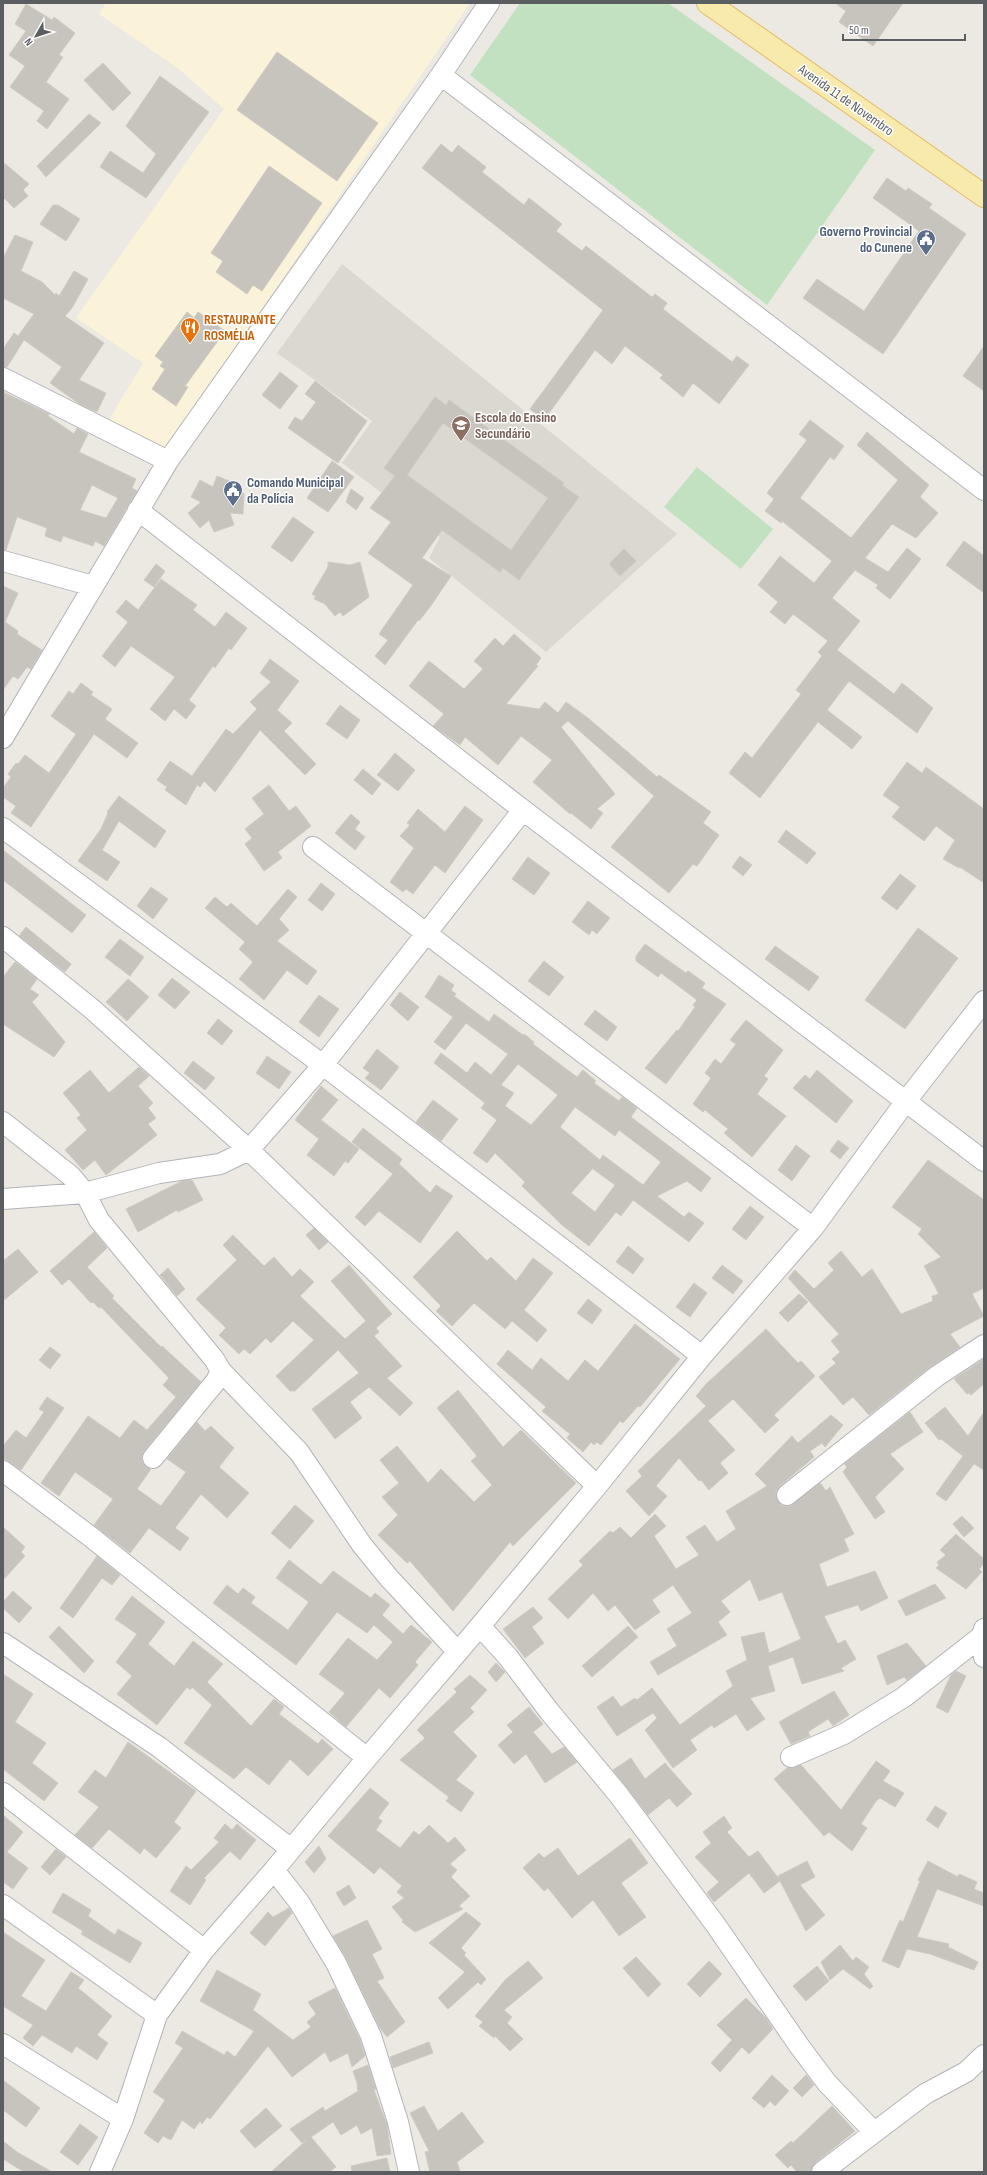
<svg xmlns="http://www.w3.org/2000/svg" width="987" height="2175" font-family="'Sofia Sans Condensed',sans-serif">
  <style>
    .commercial { fill: #faf2d9 }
    .education { fill: #dbd8d0 }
    .green { fill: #c1e1c0 }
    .building { fill: #c7c4be; stroke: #d0cbc1; fill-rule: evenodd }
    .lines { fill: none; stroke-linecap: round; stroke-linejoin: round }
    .minor-casing { stroke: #b2b4b8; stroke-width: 22 }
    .major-casing { stroke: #e3be63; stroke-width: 24 }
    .minor { stroke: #fff; stroke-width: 20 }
    .major { stroke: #f7eaac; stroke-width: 22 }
    .labels { text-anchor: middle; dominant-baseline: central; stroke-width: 3; stroke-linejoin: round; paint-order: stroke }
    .street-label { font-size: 14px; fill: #5a5e61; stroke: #fff }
    .service-label { font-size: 14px; font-weight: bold; fill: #4e5e75; stroke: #fff; text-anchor: end }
    .food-label { font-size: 14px; font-weight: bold; fill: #c56008; stroke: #fff; text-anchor: start }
    .education-label { font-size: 14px; font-weight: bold; fill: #785e54; stroke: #fff; text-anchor: start }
  </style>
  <rect width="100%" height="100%" fill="#ece9e2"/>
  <path class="commercial" d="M106 3H470L166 451 109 420 143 363 76 318 224 109 179 69 99 14Z"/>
  <path class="education" d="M342 264 677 534 546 652 429 558 440 537 342 463 372 421 277 353Z"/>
  <path class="green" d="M520 3H668L875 150 767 305 470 75Z
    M697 467 773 529 741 569 664 507Z"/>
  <path class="building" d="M835 3H903L873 46 839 22 846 11Z
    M26 4 52 20 54 17 75 33 59 55 63 57 46 82 69 99 47 129 37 121 44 111 10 87 25 66 9 55 26 31 15 24Z
    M277 52 378 123 337 181 237 110Z
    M103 63 131 93 113 111 84 80Z
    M160 76 209 112 146 198 100 167 110 151 143 173 156 154 126 126Z
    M89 114 101 123 46 177 37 166Z
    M441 144 452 153 458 145 486 167 482 172 524 205 529 198 562 224 556 231 582 251 586 246 652 297 655 294 667 303 663 309 732 362 737 356 749 365 719 404 693 383 683 397 660 378 663 375 625 346 612 364 595 350 544 420 530 409 603 310 422 168Z
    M3 162 29 184 23 190 28 196 14 208 3 197Z
    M269 166 322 203 262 291 253 285 247 294 216 272 223 261 211 253Z
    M887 178 906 191 908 188 932 204 929 208 966 234 883 354 803 298 817 279 864 311 919 231 873 198Z
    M53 205H58L80 219 66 241 40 224Z
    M15 235 33 242 21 271 42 282 55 295 56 293 59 296 74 271 88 279 72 308 65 316 104 343 79 380 106 393 97 412 81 405 50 383 62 367 24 340 7 367H3V349L14 333 18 336 34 314 3 298V258Z
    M187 312 194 318 198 312 225 331 185 386 188 387 176 406 152 389 165 369 160 366 163 362 155 356Z
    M984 346V391L963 376Z
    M280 372 298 386 280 409 262 395Z
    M315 381 367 421 338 463 288 428 295 417 302 421 316 402 305 394Z
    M3 392 49 414 48 416 74 434 77 428 88 434 79 452 136 479 132 488 137 491 104 546 95 541 93 546 63 536 61 542 45 536 47 528 17 517 6 550H3ZM92 485 118 498 106 518 80 510Z
    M435 397 446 405 449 400 564 483 562 485 579 497 519 580 503 568 500 572 442 530 422 558 451 576 430 607 419 621 418 620 385 665 375 656 388 640 379 634 413 585 368 553 391 522 370 508 395 476 384 468ZM443 423 548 498 511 550 407 475Z
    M810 420 844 446 834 460 830 457 800 498 851 538 898 480 857 445 867 432 929 485 920 497 938 513 916 538 892 524 865 558 888 572 907 548 921 559 890 599 876 588 878 585 855 570 832 598 860 621 837 650 894 694 902 683 933 708 917 733 849 681 827 710 862 737 852 749 818 722 760 798 729 773 745 752 752 758 801 694 796 690 822 656 818 652 828 641 793 614 785 624 770 612 778 602 758 585 780 556 814 583 832 561 782 521 781 523 765 511 774 499 767 493 807 440 799 434Z
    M332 461 354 477 328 512 307 498Z
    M217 476 234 483 230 492 244 493 243 514 230 513 234 525 214 532 209 520 200 528 188 513 201 502 191 497 200 480 213 487Z
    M351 489 364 498 356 510 346 502Z
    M293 517 314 532 292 562 271 547Z
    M964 541 984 556V593L946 565Z
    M624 549 636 561 620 576 609 564Z
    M328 562 350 565 360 562 369 597 343 616 340 612 335 616 325 604 314 599 316 596 312 594 328 567Z
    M156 564 165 571 154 587 144 580Z
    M161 579 197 605 193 610 215 627 226 612 247 628 231 650 229 648 215 668 213 666 189 700 196 706 186 719 174 709 165 721 150 709 175 677 131 646 115 667 102 656 128 622 116 612 126 600 138 610Z
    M3 586 18 593 5 622 18 631 17 634 42 650 31 669 27 667 18 679 13 676 3 690Z
    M514 634 541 658 536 665 538 666 506 704 539 709 545 702 558 713 566 702 588 718 657 777 659 775 711 812 703 823 719 835 697 866 693 864 669 893 611 847 654 796 568 721 561 727 615 794 597 809 603 813 591 829 571 813 570 814 533 782 552 760 521 736 498 765 465 737 460 745 433 726 444 714 409 686 429 661 464 689 483 669 474 661 495 638 503 646Z
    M270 659 299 681 277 710 292 723 284 731 316 764 305 775 260 730 215 792 204 781 200 787 197 785 186 805 165 790 167 787 157 780 170 761 192 776 226 729 233 734 257 709 250 702 271 682 260 673Z
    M81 683 93 692 91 695 112 709 105 719 138 743 127 758 94 734 31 827 11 813 16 806 3 797V788L11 777 8 774 16 763 18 764 25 755 49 773 76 734 51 716 69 691 73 694Z
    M340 705 360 720 347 739 326 724Z
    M395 753 415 770 398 791 377 775Z
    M907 762 922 773 926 767 984 809V883L960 867 959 868 943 859 955 840 936 826 924 841 892 817 900 807 883 795Z
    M363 769 381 784 372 795 354 780Z
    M269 785 289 811 296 806 311 826 278 852 282 858 264 871 245 844 252 838 245 829 264 814 252 798Z
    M119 796 166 831 155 848 119 821 102 850 120 862 107 881 78 861 101 829 108 813 107 812Z
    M465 806 483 820 445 873 435 865 413 894 406 889 403 892 390 882 414 848 400 836 410 825 407 823 418 809 445 832Z
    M351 814 360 822 355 829 365 837 355 850 335 833Z
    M786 830 816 853 807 864 778 842Z
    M3 850 86 915 72 933 3 880Z
    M740 856 752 865 743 876 732 867Z
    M528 857 550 873 534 895 512 879Z
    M900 874 916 886 897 910 881 898Z
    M321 883 335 894 322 911 308 900Z
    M151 887 168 899 153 919 137 906Z
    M288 889 297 897 279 919 289 930 277 941 317 971 307 985 287 970 264 1000 239 979 253 962 239 949 245 942 205 908 215 897 227 907 231 903 257 926Z
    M588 901 610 918 597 934 592 930 589 935 572 922Z
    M26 927 71 964 65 972 19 936Z
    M918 928 958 958 905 1029 865 1000Z
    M120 939 144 957 130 976 105 957Z
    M645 944 686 973 688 971 705 983 702 988 726 1004 666 1084 645 1068 677 1030 678 1031 695 1007 693 1005 697 1000 661 973 658 977 636 961V956Z
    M775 946 819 977 809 991 765 959Z
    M544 961 564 977 549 996 528 981Z
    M15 962 37 979 30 989 39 995 32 1002 65 1042 54 1057 3 1024V977Z
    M439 975 454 985 451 990 456 994 454 996 489 1022 494 1014 523 1035 524 1034 534 1042 533 1044 577 1077 583 1070 596 1081 594 1083 619 1101 622 1097 637 1108 631 1117 711 1178 701 1192 687 1181 657 1196 684 1217 689 1212 704 1223 689 1242 633 1200 621 1216 616 1212 589 1246 562 1225 522 1186 525 1182 495 1153 487 1163 473 1153 497 1120 481 1108 485 1103 434 1063 441 1053 467 1073 475 1062 491 1075 508 1054 466 1023 445 1050 434 1042 453 1017 425 997ZM518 1064 558 1095 531 1125 505 1106 514 1093 501 1085ZM575 1107 615 1136 619 1130 661 1162 643 1185 603 1155 600 1160 560 1127ZM594 1167 593 1169 615 1185 595 1212 571 1193Z
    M172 978 190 992 175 1009 158 995Z
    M128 979 149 997 127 1021 106 1002Z
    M400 992 419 1007 408 1021 390 1005Z
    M319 995 339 1009 319 1037 299 1022Z
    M595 1010 617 1027 607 1041 584 1024Z
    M218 1019 233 1031 222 1045 207 1033Z
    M746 1020 783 1050 764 1076 768 1079 757 1094 786 1116 752 1157 724 1133 728 1129 705 1110 703 1112 693 1104 711 1078 705 1073 715 1059 721 1064 736 1044 730 1040Z
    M377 1049 399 1067 381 1090 365 1078 370 1073 363 1068Z
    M267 1056 291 1072 279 1089 256 1073Z
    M193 1061 215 1078 205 1090 184 1073Z
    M139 1067 149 1076 138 1086 153 1103 148 1108 156 1118 148 1124 157 1135 106 1175 95 1160 83 1170 65 1150 87 1130 77 1118 81 1115 63 1093 90 1070 109 1093Z
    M817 1070 853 1101 836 1123 793 1088 805 1075 810 1079Z
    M321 1086 338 1100 321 1120 359 1149 348 1163 345 1161 334 1176 307 1155 319 1139 295 1120Z
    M433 1100 458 1119 441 1141 416 1122Z
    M363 1128 402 1159 399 1164 430 1193 436 1185 453 1196 420 1243 379 1211 365 1226 355 1217 393 1174 352 1142Z
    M838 1140 849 1148 840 1159 830 1151Z
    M796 1145 810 1156 792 1181 778 1170Z
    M928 1160 984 1200V1288L972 1294 984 1316 950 1334 960 1347 930 1367 869 1415 853 1397 843 1405 819 1377 836 1363 832 1359 840 1352 831 1341 839 1334 788 1278 795 1270 814 1289 834 1270 828 1263 841 1251 862 1277 872 1269 901 1314 933 1301 932 1296 939 1294 924 1266 941 1257 918 1234 922 1229 892 1207Z
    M192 1180 203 1200 178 1212 177 1210 138 1232 126 1209 182 1181Z
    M750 1206 764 1217 746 1240 732 1229Z
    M314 1228 328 1242 319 1250 306 1235Z
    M457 1231 487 1261 491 1257 516 1281 533 1258 553 1273 524 1310 547 1330 537 1342 512 1321 505 1329 474 1303 452 1326 436 1311 441 1306 413 1277Z
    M94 1232 107 1248 87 1267 114 1296 112 1298 161 1347 162 1346 201 1382 144 1451 142 1457V1462L151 1469 137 1489 161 1506 186 1472 167 1459 197 1422 205 1431 211 1426 234 1448 219 1467 249 1493 227 1518 201 1494 175 1528 189 1538 180 1551 149 1528 130 1553 94 1525 113 1499 75 1472 59 1496 41 1483 88 1416 120 1438 134 1420 147 1430 176 1397 163 1385 169 1378 101 1307 99 1308 93 1302 91 1303 69 1279 62 1285 50 1271Z
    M233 1235 264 1266 274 1257 292 1277 300 1269 314 1282 300 1296 345 1339 366 1321 331 1281 349 1265 392 1314 376 1328 379 1332 374 1336 402 1366 387 1378 413 1403 400 1416 369 1387 350 1402 362 1418 335 1439 312 1409 359 1373 338 1350 295 1391H290L276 1376 314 1340 293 1321 271 1343 266 1338 250 1354 244 1349 239 1354 219 1335 226 1328 196 1299 237 1260 223 1245Z
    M628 1246 644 1259 633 1274 616 1262Z
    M18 1249 38 1272 3 1301V1261Z
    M722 1265 743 1281 733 1294 712 1278Z
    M168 1268 185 1289 177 1296 160 1275Z
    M694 1283 707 1293 690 1317 676 1307Z
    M799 1294 808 1302 788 1322 779 1313Z
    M588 1299 602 1310 592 1324 577 1313Z
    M635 1324 680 1359 640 1407 638 1406 623 1423 620 1421 601 1445 597 1442 594 1445 591 1442 583 1452 567 1438 570 1434 542 1411 546 1407 497 1364 508 1350 532 1370 541 1358 568 1381 585 1360 598 1371Z
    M766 1329 798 1363 801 1361 815 1376 774 1415 779 1420 765 1433 733 1399 708 1421 735 1450 720 1463 728 1473 709 1490 701 1480 699 1481 679 1458 656 1486 667 1496 649 1516 626 1491 642 1476 638 1471 706 1406 696 1396 706 1384Z
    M50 1347 61 1355 50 1369 39 1360Z
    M984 1359V1384L971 1395 969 1393 967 1394 954 1379Z
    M458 1390 503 1447 521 1430 576 1483 513 1546 510 1542 453 1611 410 1561 407 1563 378 1535 398 1515 382 1497 399 1483 380 1460 397 1446 428 1483 441 1469 474 1502 492 1485 471 1461 477 1456 437 1408Z
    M47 1397 64 1408 21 1470 3 1458V1446L16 1430 26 1438 44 1412 39 1409Z
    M945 1407 968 1436 984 1412V1470L974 1464 946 1501 936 1494 963 1456 941 1439 939 1440 925 1423Z
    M910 1412 923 1432 890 1454 904 1469 875 1497 885 1512 875 1519 843 1472 847 1467 844 1464Z
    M831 1415 843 1425 825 1447 822 1443 810 1451 814 1457 780 1486 776 1491V1497L782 1506H789L820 1483 826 1491 830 1487 854 1534 844 1539 849 1551 819 1564 827 1587 875 1571 888 1598 861 1611 858 1605 824 1616 838 1644 845 1640 856 1659 841 1668 844 1671 802 1684 793 1657 768 1666 775 1691 750 1698 765 1719 747 1731 736 1714 714 1728 712 1725 690 1740 697 1750 673 1768 645 1730 657 1718 653 1713 617 1736 597 1707 613 1696 621 1707 635 1698 637 1700 652 1688 680 1725 733 1686 726 1671 747 1660 741 1637 764 1632 769 1653 801 1639 782 1592 759 1601 750 1579 721 1601 730 1612 718 1622 727 1635 658 1675 650 1662 677 1646 667 1629 692 1613 673 1585 652 1600 660 1612 635 1630 615 1605 608 1611 593 1593 568 1619 548 1599 583 1565 579 1561 610 1531 613 1533 620 1527 631 1538 655 1514 666 1526 654 1536 676 1569 699 1555 686 1537 705 1525 717 1542 736 1529 726 1511 767 1486 755 1474 792 1436 798 1443Z
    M295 1505 314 1521 290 1549 271 1533Z
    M962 1516 974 1528 964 1537 953 1524Z
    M3 1527 25 1547 21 1552 25 1556 3 1580Z
    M956 1534 984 1559V1563L979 1569 982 1572 966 1589 936 1568 939 1565 937 1562 946 1555 940 1550Z
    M97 1556 120 1575 112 1585 102 1578 73 1618 60 1608Z
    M289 1560 321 1585 333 1571 371 1598 375 1593 390 1605 382 1615 403 1634 411 1625 432 1642 415 1662 418 1665 390 1698 379 1688 346 1727 329 1712 345 1693 319 1674 348 1638 377 1660 393 1642 374 1625 367 1633 337 1612 296 1665 213 1603 227 1585 238 1594 243 1588 255 1597 251 1603 288 1630 309 1602 276 1578Z
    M935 1584 946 1598 906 1616 898 1601Z
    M13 1591 32 1608 19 1623 3 1608V1602Z
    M132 1596 165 1622 148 1644 174 1666 193 1641 223 1664 207 1682 251 1726 274 1699 284 1707 279 1714 318 1744 322 1739 333 1749 308 1776 290 1759 269 1785 246 1767 234 1779 184 1743 212 1705 192 1687 190 1690 187 1687 157 1725 117 1694 132 1676 116 1662 137 1634 115 1619Z
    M533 1607 543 1618 532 1627 544 1643 525 1658 503 1629Z
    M59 1626 94 1661 84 1673 49 1637Z
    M628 1626 638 1637 592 1677 582 1666Z
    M907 1643 926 1666 907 1680 904 1677 887 1685 877 1656Z
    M496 1663 505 1672 496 1682 488 1672Z
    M956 1671 966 1676 948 1713 936 1707 951 1675Z
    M3 1674 33 1694 15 1722 46 1743 32 1763 58 1783 44 1801 3 1769Z
    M470 1675 487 1690 470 1708 474 1712 453 1732 477 1756 456 1780 474 1793 461 1812 446 1801 449 1797 400 1760 425 1738 417 1730 457 1692 454 1689Z
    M834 1691 849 1715 833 1726 828 1719 808 1732 810 1736 791 1744 779 1722Z
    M529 1707 543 1724 533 1732 552 1754 564 1747 577 1762 545 1783 526 1754 514 1764 498 1745 513 1732 507 1725Z
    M128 1742 196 1791 174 1822 181 1828 156 1858 144 1848 140 1854 109 1829 92 1848 75 1835 99 1807 78 1792 95 1770 106 1778Z
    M631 1758 645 1779 665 1763 692 1794 677 1807 669 1798 648 1815 613 1770Z
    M876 1761 890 1771 883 1781 904 1793 895 1807 880 1798 876 1801 861 1824 867 1828 852 1851 829 1832 824 1836 774 1779 787 1768 801 1765 841 1810Z
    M370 1788 389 1803 378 1818 382 1821 376 1830 400 1848 414 1831 419 1835 429 1825 448 1843 455 1837 466 1850 450 1864 457 1870 451 1877 470 1896 459 1906 463 1909 415 1932 402 1922 403 1920 392 1907 404 1898 397 1892 402 1886 380 1867 374 1874 328 1836Z
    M935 1806 947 1813 938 1828 926 1820Z
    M3 1815 23 1832 7 1852 28 1868 13 1889 3 1882Z
    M724 1816 732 1828 727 1832 749 1857 758 1851 779 1879 778 1876 807 1861 815 1877 800 1885 825 1915 806 1931 780 1881 764 1893 749 1873 714 1902 707 1893 719 1882 695 1857 711 1843 703 1832Z
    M225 1824 232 1830 237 1824 256 1840 240 1860 230 1851 204 1878 206 1880 190 1905 170 1891 186 1866 191 1870 219 1842 214 1838Z
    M630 1838 648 1863 621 1883 646 1917 619 1936 593 1900 572 1918 548 1888 544 1891 523 1868 539 1853 544 1858 558 1848 578 1876Z
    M319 1846 326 1859 314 1873 305 1862Z
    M56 1849 66 1857 50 1875 41 1867Z
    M928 1861 958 1877 959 1874 977 1882 974 1889 984 1893V1906L937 1889 917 1937 949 1944 948 1947 978 1962 974 1970 930 1954 907 1949 899 1968 882 1961 900 1920 903 1922 920 1881 918 1880Z
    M349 1885 356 1898 344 1906 336 1893Z
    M63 1893 91 1910 88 1916 115 1935 118 1929 142 1943 130 1963 81 1934 83 1931 52 1912Z
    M289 1908 292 1913 265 1946 250 1933 268 1912 273 1917Z
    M466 1912 481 1924 461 1948 466 1953 464 1955 486 1979 481 1985 478 1982 448 2009 438 1998 465 1972 429 1943Z
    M367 1920 382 1949 372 1954 384 1978 377 1981 405 2022 387 2037 380 2028 346 1958 333 1936Z
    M3 1932 45 1960 21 1996 46 2011 71 1972 84 1980 78 1988 112 2016 97 2035 108 2043 97 2060 76 2046 72 2053 42 2035 33 2046 23 2038 33 2025 3 2006Z
    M840 1945 853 1961 856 1957 869 1967 864 1974 873 1986 870 1989 843 1969 830 1980 821 1962Z
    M636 1957 661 1984 648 1997 623 1968Z
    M528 1961 543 1978 504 2010 512 2017 507 2023 523 2039 510 2051 495 2036 494 2038 479 2026 483 2022 475 2016 506 1979Z
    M709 1961 722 1974 700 1997 687 1984Z
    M817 1966 829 1981 806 2001 793 1986Z
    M217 1970 261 1994 253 2010 293 2040 311 2027 307 2022 316 2014 308 2002 335 1988 360 2040 365 2056 352 2067 348 2053 330 2062 325 2052 292 2077 268 2046 210 2119 207 2117 202 2124 200 2121 194 2129 182 2120 171 2140 163 2136 158 2143 144 2133 165 2100 153 2092 183 2048 175 2043 182 2031 224 2055 227 2051 235 2057 254 2031 200 2001Z
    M746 1998 766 2018 773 2029 749 2054 742 2047 720 2072 711 2063 732 2040 717 2025Z
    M429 2042 433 2053 393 2068 390 2057Z
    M368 2065 376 2089 374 2090 387 2125 391 2154 377 2156 372 2128 361 2134 357 2125 341 2135 333 2122 311 2137 336 2167 329 2172H271L308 2139 302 2143 290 2129 323 2107 325 2111 358 2091 357 2086H358L353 2071Z
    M772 2075 789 2091 775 2106 770 2101 764 2108 752 2098Z
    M806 2075 814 2085 802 2097 793 2088Z
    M3 2080 40 2108 26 2127 3 2110Z
    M424 2106 438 2131 462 2112 484 2142 457 2162 460 2172H430L425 2152 429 2151 410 2113Z
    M832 2106 855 2131 815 2163 811 2172H797L791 2165 788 2168 775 2155 791 2141 793 2143Z
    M266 2108 282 2126 255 2148 240 2131Z
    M80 2124 98 2137 78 2165 60 2152Z
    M3 2141 17 2152 52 2172H24L3 2159Z
    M387 2158 390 2172H352L351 2166Z"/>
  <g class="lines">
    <g class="minor-casing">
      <path id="minor" d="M441 75 984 490
        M3 378 168 461
        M138 510 523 810 984 1161
        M3 561 93 586
        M3 738 168 461 441 75 489 3
        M3 828 323 1065 702 1356
        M313 847 813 1228
        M3 937 92 1009 249 1150 597 1486
        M3 1122 71 1176 85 1193 99 1220 214 1359 221 1371 299 1452 362 1545 389 1578 458 1652
        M3 1199 85 1193 159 1173 220 1164 249 1150 323 1065 523 810
        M153 1458 216 1381 221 1371
        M3 1471 91 1537 367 1758
        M787 1495 937 1376 984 1345
        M480 1626 508 1657 549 1711 618 1794 715 1924 800 2047 827 2083 874 2132
        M984 1629 982 1636 984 1657
        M3 1643 159 1747 291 1849
        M791 1757 844 1734 904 1697 982 1636
        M3 1793 204 1950
        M274 1870 299 1902 336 1963 371 2036 398 2122 409 2172
        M3 1905 157 2015
        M3 2044 123 2119
        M100 2172 123 2119 157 2015 204 1950 274 1870 367 1758 480 1626 597 1486 702 1356 813 1228 906 1101 984 1001
        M822 2172 925 2094 966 2072 984 2055"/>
    </g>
    <g class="major-casing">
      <path id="major" d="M708 3 984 196"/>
    </g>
    <use href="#minor" class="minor"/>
    <use href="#major" class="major"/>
  </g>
  <defs>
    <g id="civic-pin" transform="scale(1)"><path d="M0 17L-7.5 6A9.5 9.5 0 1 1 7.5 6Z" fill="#5c6f8a" stroke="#fff"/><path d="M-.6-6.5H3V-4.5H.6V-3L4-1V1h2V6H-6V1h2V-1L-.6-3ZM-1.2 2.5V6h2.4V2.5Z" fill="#fff"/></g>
    <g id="restaurant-pin" transform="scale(1)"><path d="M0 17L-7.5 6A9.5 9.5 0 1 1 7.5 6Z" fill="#e8710a" stroke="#fff"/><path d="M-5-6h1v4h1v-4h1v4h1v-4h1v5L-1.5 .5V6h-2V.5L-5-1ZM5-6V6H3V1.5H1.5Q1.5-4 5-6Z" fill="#fff"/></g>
    <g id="school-pin" transform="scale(1)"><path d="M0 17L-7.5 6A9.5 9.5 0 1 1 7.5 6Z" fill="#8d6e63" stroke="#fff"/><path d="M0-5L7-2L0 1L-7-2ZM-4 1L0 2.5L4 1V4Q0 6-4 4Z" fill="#fff"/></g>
  </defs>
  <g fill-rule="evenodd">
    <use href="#civic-pin" x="926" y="239"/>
    <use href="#restaurant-pin" x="190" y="327"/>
    <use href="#school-pin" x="461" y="425"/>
    <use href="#civic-pin" x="233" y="490"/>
  </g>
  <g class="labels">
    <g class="street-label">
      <text transform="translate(846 100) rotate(35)">Avenida 11 de Novembro</text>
    </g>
    <g class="service-label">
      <text x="912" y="231">Governo Provincial<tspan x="912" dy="16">do Cunene</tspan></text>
      <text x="247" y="482" text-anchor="start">Comando Municipal<tspan x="247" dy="16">da Polícia</tspan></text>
    </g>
    <g class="food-label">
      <text x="204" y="319">RESTAURANTE<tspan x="204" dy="16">ROSMÉLIA</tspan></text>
    </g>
    <g class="education-label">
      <text x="475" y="417">Escola do Ensino<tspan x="475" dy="16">Secundário</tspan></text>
    </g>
  </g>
  <rect width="987" height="2175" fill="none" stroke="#5a5e61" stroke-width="8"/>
  <g transform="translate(36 36) rotate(231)" stroke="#ffffff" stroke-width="3" paint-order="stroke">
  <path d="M0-3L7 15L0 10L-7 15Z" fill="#5a5e61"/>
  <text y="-6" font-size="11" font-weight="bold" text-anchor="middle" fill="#5a5e61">N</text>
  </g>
  <path d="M843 34v6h122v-6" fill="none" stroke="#5a5e61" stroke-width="2"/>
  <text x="849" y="34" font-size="12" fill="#5a5e61" stroke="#ffffff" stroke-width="3" paint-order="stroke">50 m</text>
</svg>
